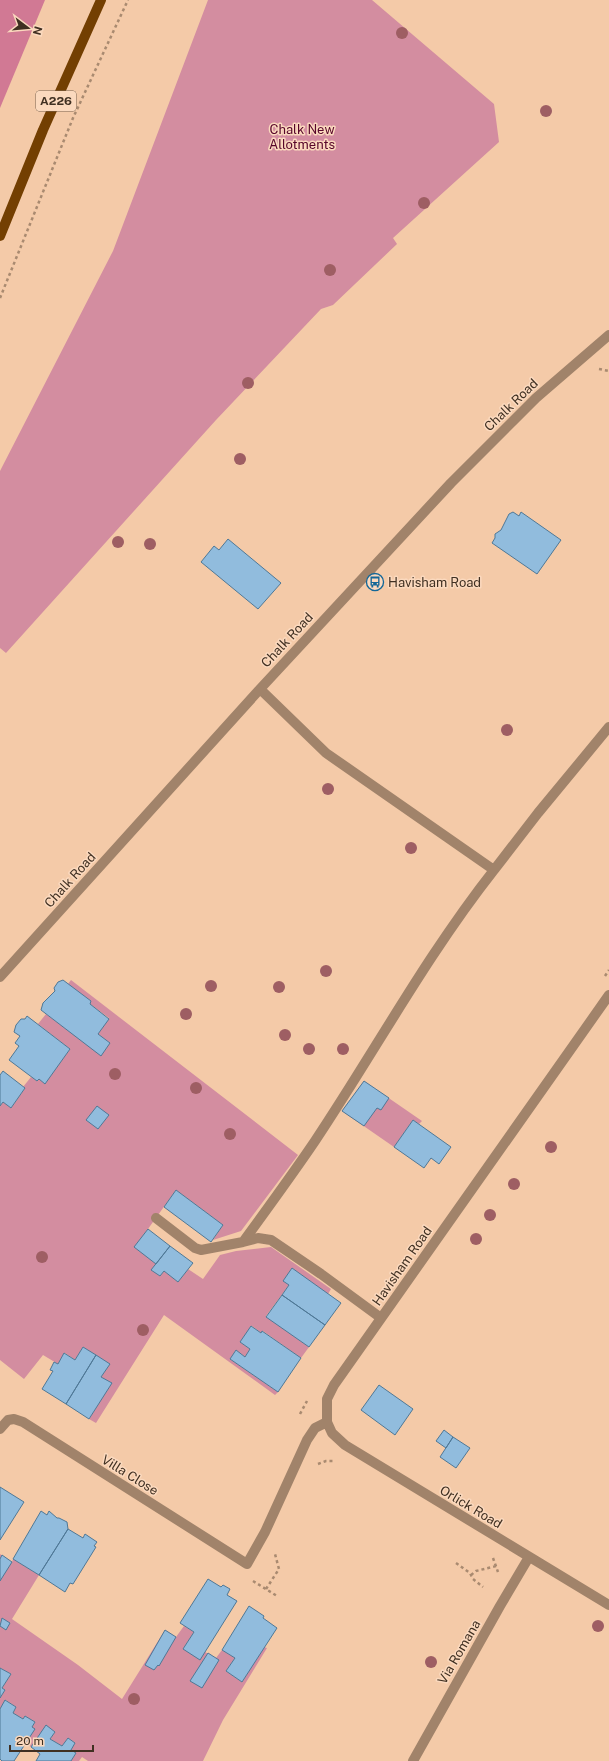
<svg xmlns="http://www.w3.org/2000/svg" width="609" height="1761" font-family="'Public Sans',sans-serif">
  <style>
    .green { fill: #d38da0 }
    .forest { fill: #d17994 }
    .building { fill: #91bcdd; stroke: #4f7896 }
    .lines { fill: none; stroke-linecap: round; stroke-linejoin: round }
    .path { stroke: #a98a70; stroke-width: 2.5; stroke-dasharray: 3 3; stroke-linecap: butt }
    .minor { stroke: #a1836a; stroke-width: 10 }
    .major { stroke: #733f02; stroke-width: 10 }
    .tree { fill: #9e5e63 }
    .labels { text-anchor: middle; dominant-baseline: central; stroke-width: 3; stroke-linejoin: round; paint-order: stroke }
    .shield { fill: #fbd9be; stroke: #786351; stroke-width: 1 }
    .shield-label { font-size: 12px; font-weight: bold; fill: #403022 }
    .park-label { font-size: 13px; fill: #57052a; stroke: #fbd9be }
    .street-label { font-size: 13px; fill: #403022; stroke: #fbd9be }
    .poi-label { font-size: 13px; fill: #403022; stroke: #fbd9be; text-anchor: start }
  </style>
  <rect width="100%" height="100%" fill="#f4caa8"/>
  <path class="green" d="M208 0H372L494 104 499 142 393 238 397 244 333 305 321 309 216 420 6 653 0 648V471L113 251Z
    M71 980 298 1155 241 1231 213 1240 223 1225 176 1190 135 1247 156 1264 152 1270 160 1276 164 1271 178 1282 188 1269 203 1279 220 1255 236 1251 271 1247 331 1289 328 1294 292 1268 284 1281 289 1285 266 1316 309 1347 301 1358 263 1331 261 1333 252 1326 240 1342 250 1349 245 1357 236 1350 230 1359 278 1392 275 1395 164 1315 96 1423 89 1419 111 1384 101 1377 109 1364 83 1347 75 1360 65 1353 58 1364 43 1355 24 1379 0 1360V1106L3 1102 11 1108 25 1088 23 1087 31 1077 37 1081 39 1079 45 1083 70 1049 38 1024 46 1014 101 1055 110 1043 98 1034 109 1018 90 1004 91 1001 68 984Z
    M364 1081 422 1121 419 1124 413 1120 394 1147 342 1111Z
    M0 1554 12 1562 13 1559 39 1575 12 1619 78 1665 122 1699 165 1630 176 1637 184 1626 194 1632 183 1649 205 1652 216 1658 222 1650 235 1658 226 1671 242 1682 264 1647 267 1648 223 1720 203 1761H88L82 1757 79 1761H71L76 1753 71 1750 75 1743 68 1738 62 1746 50 1739 55 1732 46 1726 31 1747 26 1743 34 1729 32 1727 35 1722 25 1716 23 1719 13 1713 16 1707 6 1700 0 1709V1698L5 1690 2 1688 11 1674 0 1668Z"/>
  <path class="forest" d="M0 0H45L0 108Z"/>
  <path class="building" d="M513 512 519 516 521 512 561 540 537 574 492 543 495 538V534L501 530 509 514Z
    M228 539 281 583 258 609 201 562 214 546 219 550Z
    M63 980 91 1001 90 1004 109 1019 98 1034 110 1043 101 1056 41 1010 43 1003 55 991 54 988 58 982Z
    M27 1016 70 1049 45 1084 39 1079 37 1081 9 1060 19 1046 15 1043 20 1036 14 1032 16 1025 21 1019H25Z
    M3 1071 25 1088 11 1108 3 1102 0 1106V1075Z
    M364 1081 389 1098 381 1110 377 1108 364 1126 342 1111Z
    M97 1106 109 1115 98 1129 86 1120Z
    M413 1120 451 1147 439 1164 431 1158 424 1168 394 1147Z
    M176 1190 223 1225 211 1242 164 1207Z
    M148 1229 170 1246 156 1264 134 1247Z
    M170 1246 193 1263 178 1282 164 1271 160 1276 151 1270Z
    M292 1268 341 1303 325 1325 282 1295 289 1285 283 1281Z
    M282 1295 325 1325 309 1347 266 1317Z
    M251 1326 261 1333 262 1331 301 1358 278 1392 230 1359 236 1350 245 1357 250 1349 240 1342Z
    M83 1347 96 1355 66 1404 42 1389 53 1371 50 1370 54 1362 58 1364 64 1353 75 1360Z
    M96 1355 110 1364 101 1377 112 1383 89 1419 66 1404Z
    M379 1385 413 1409 395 1435 361 1410Z
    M444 1430 453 1437 446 1448 436 1441Z
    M453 1437 470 1448 456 1468 440 1457Z
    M0 1487 24 1502 0 1540Z
    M41 1511 47 1515 49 1511 57 1518H59L67 1522 68 1529 39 1575 13 1559Z
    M68 1529 83 1538 85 1534 97 1542 94 1546 96 1547 73 1584 70 1583 65 1592 39 1575Z
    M2 1555 12 1562 0 1581V1559Z
    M208 1579 221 1587 223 1585 230 1589 227 1595 237 1601 200 1660 183 1649 194 1632 180 1623Z
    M249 1606 264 1616 263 1618 277 1628 242 1682 226 1671 235 1658 222 1650Z
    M2 1618 10 1623 6 1630 0 1626Z
    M165 1630 176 1637 159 1666 158 1665 154 1670 145 1665Z
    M208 1653 219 1660 202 1688 190 1681Z
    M0 1668 11 1674 2 1688 5 1690 0 1698Z
    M5 1700 16 1707 13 1713 23 1719 25 1716 35 1722 32 1727 35 1729 14 1761H2L0 1759V1709Z
    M46 1725 55 1732 50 1739 62 1746 68 1738 75 1743 71 1750 76 1753 71 1761H36L40 1754 31 1747Z"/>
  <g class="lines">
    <path class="path" d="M0 298 73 118 128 0
      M599 369 609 371
      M605 976 609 970
      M300 1414 307 1401
      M318 1464 326 1461H333
      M493 1558 498 1572
      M456 1563 470 1573 473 1579 483 1587
      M471 1575 476 1571 496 1566
      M253 1581 277 1596
      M266 1589 279 1569 275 1554"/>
    <path class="minor" d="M494 870 538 813 609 727
      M0 977 260 689 451 483 536 398 609 335
      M156 1218 195 1248 201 1250 243 1242 258 1238 271 1240 321 1274 381 1318
      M243 1242C267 1209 292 1175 315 1141 375 1051 427 955 494 870L326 753 260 689
      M327 1422 332 1433 345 1445 609 1605
      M0 1429 8 1420 14 1419 23 1422 247 1564 265 1532 307 1440 315 1428 327 1422V1399L334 1385 609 995
      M413 1761 500 1606 529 1557"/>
    <path class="major" d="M0 236 43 130 101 0"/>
  </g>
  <g class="tree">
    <circle cx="402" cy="33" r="6"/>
    <circle cx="546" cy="111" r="6"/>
    <circle cx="424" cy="203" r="6"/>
    <circle cx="330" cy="270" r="6"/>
    <circle cx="248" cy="383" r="6"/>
    <circle cx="240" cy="459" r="6"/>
    <circle cx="118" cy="542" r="6"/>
    <circle cx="150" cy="544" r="6"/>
    <circle cx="507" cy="730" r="6"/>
    <circle cx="328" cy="789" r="6"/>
    <circle cx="411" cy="848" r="6"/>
    <circle cx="326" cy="971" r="6"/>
    <circle cx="211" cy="986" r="6"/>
    <circle cx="279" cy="987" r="6"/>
    <circle cx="186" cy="1014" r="6"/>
    <circle cx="285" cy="1035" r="6"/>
    <circle cx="309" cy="1049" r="6"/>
    <circle cx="343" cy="1049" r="6"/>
    <circle cx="115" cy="1074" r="6"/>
    <circle cx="196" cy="1088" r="6"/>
    <circle cx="230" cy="1134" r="6"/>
    <circle cx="551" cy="1147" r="6"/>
    <circle cx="514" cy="1184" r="6"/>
    <circle cx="490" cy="1215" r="6"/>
    <circle cx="476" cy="1239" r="6"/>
    <circle cx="42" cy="1257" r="6"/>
    <circle cx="143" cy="1330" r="6"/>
    <circle cx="598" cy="1626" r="6"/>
    <circle cx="431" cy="1662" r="6"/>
    <circle cx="134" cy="1699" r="6"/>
  </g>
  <defs>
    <g id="bus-ring" transform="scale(0.9)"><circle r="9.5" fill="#fbd9be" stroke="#136798" stroke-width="1.5"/><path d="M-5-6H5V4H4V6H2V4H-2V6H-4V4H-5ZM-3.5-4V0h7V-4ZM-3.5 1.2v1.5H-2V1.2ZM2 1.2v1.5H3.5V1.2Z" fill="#136798"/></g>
  </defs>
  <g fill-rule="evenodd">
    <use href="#bus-ring" x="375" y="582"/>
  </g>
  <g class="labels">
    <rect class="shield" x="36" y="91" width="40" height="20" rx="3"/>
    <g class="shield-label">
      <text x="56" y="101">A226</text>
    </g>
    <g class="park-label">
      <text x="302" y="129">Chalk New<tspan x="302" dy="15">Allotments</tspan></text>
    </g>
    <g class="street-label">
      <text transform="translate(511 405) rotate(-44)">Chalk Road</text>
      <text transform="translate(287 640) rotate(-47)">Chalk Road</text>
      <text transform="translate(70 880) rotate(-48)">Chalk Road</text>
      <text transform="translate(402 1266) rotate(-55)">Havisham Road</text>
      <text transform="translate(130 1475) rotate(32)">Villa Close</text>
      <text transform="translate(471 1507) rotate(31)">Orlick Road</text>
      <text transform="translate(459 1652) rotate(-60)">Via Romana</text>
    </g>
    <g class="poi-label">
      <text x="388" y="582">Havisham Road</text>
    </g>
  </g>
  <g transform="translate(28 28) rotate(106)" stroke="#fbd9be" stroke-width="3" paint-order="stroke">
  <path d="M0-3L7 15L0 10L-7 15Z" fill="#403022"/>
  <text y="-6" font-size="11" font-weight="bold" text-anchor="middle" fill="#403022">N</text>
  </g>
  <path d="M10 1745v6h83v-6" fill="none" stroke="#403022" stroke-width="2"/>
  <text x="16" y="1745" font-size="12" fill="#403022" stroke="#fbd9be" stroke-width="3" paint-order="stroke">20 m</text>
</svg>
